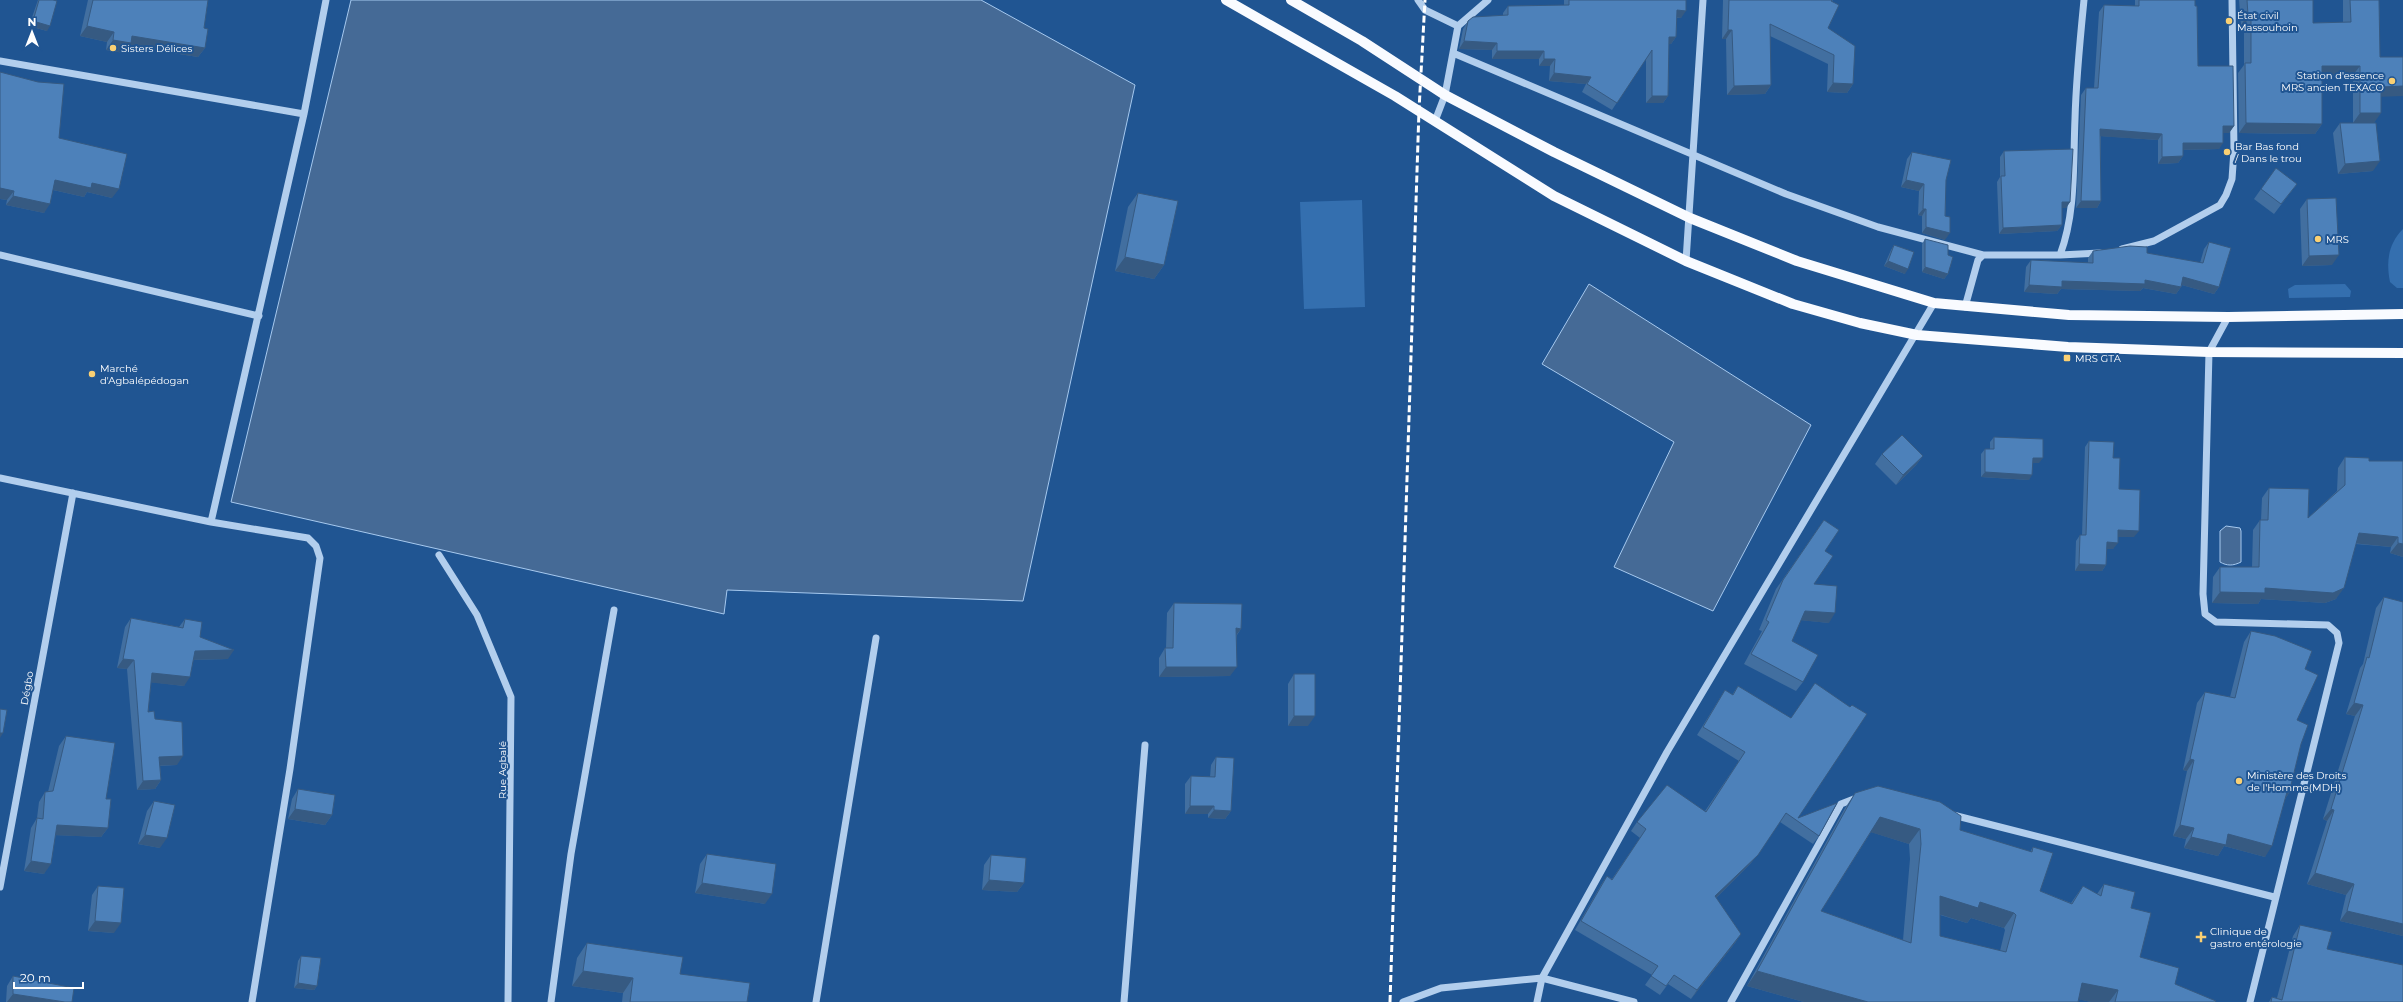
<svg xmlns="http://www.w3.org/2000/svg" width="2403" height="1002" font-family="Montserrat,sans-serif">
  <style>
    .green { fill: #346faf }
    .water { fill: #456a96; stroke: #a6c9ef }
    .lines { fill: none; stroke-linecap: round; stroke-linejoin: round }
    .minor { stroke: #b2ceed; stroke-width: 7 }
    .major { stroke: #f9fbff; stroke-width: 10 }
    .rail { stroke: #fff; stroke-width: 3; stroke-dasharray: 7 3; stroke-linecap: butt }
    .wall { fill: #426fa0; fill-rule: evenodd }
    .shaded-wall { fill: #365a82 }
    .building { fill: #4d81ba; stroke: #365a82; fill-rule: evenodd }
    .poi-dot { fill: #fad073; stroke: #205592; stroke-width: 1.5 }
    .labels { text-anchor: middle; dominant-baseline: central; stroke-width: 4; stroke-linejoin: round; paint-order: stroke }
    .poi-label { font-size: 10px; fill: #fff; stroke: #205592; text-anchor: start }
    .street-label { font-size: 10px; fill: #fff; stroke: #205592 }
  </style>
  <rect width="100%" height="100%" fill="#205592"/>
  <path class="green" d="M1362 200 1365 307 1304 309 1300 202Z
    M2403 229V288H2397L2390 282C2386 262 2388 244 2403 229Z
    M2345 284 2351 291 2350 297 2289 298 2288 289 2295 285Z"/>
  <path class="water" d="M351 0H981L1135 85 1023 601 727 590 724 614 231 502Z
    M1589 284 1811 425 1713 611 1614 567 1674 442 1542 364Z
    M2226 526 2240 528 2241 531V562C2233 566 2227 566 2220 562V531Z"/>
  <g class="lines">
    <path class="minor" d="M1418 0 1425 10 1458 26
      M1453 53 1786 194 1878 227 1983 255
      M0 61 304 114
      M1435 121 1445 95 1458 26 1488 0
      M2122 249 2154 241 2220 205 2226 195 2232 179 2234 150 2232 0
      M0 255 259 316
      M2060 255 2100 253
      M1686 261 1703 0
      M1965 307 1978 260 1983 255H2060C2076 213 2073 164 2075 119 2076 79 2080 40 2084 0
      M2228 317 2209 352 2203 594 2205 614 2216 622 2328 625 2337 633 2339 643 2250 1002
      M0 478 211 522 308 538 316 546 320 558 290 769 252 1002
      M211 522 304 114 326 0
      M439 555 477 615 511 697 508 1002
      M1953 815 2274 897
      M0 887 73 493
      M551 1002 571 854 614 610
      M816 1002 876 638
      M1124 1002 1145 745
      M1403 1002 1441 988 1542 978 1634 1002
      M1537 1002 1542 978 1667 752 1934 303
      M1731 1002 1841 804 1859 797"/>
    <path class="major" d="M1226 0 1395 96 1554 196 1686 261 1793 304 1860 323 1917 335 2068 347 2209 352 2403 353
      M1291 0 1362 41 1445 95 1554 152 1690 218 1797 261 1934 303 2069 315 2228 317 2403 314"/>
    <path class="rail" d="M1390 1002 1419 110 1425 0"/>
  </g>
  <path class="wall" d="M38 0H53L47 31 29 26Z
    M88 0H208L204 28 205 48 198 57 129 46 124 53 106 50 107 42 80 36Z
    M1564 0H1686L1681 18H1677L1676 37 1671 44H1669L1668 96 1663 103H1646V58L1612 110 1582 92 1586 84 1549 81 1550 66H1539V59H1492V50L1459 49 1463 29 1468 21 1503 16V13L1508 6 1564 5Z
    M1723 0H1833L1832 1 1828 28 1853 84 1847 93 1827 92 1828 64 1770 36 1771 85 1765 94 1727 95 1726 39H1722Z
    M2135 0H2195L2198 66 2234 126 2229 133H2223L2219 149 2183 150V156L2178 163 2158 164V140L2101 136V201L2097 208H2076L2081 95 2086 88H2094L2099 12 2104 5 2135 6Z
    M2239 0H2313V23L2343 22V0H2379L2381 97 2374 123H2353V75L2322 76V124L2315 134 2239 133 2238 73 2244 65V25H2241Z
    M2340 123 2373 171 2338 174 2333 133Z
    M59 138 112 198 87 192 84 197 53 190 44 213 6 205 7 200 0 199Z
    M2004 151 2070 202 2066 208H2062V225L2057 231 1999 234 1997 182 2000 177V157Z
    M1912 152 1946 180 1945 240 1922 233V216L1918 215 1919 191 1901 187 1907 159Z
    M2297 184 2274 214 2254 199 2261 189Z
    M1138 193 1164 265 1154 279 1115 271 1128 207Z
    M2307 199 2332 265 2302 266 2300 209Z
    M1925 239 1948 274 1944 279 1922 272V244Z
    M2209 242 2219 287 2214 294 2182 285 2181 287 2176 294 2143 288 2140 291 2061 289 2057 294 2024 292 2026 267 2031 260 2088 263V258L2093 251 2147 253 2200 263 2204 249Z
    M1894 245 1905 274 1884 266 1891 250Z
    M1994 437 2039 463H2032L2029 480 1981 477V454L1985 449H1990V442Z
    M2089 441 2113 458 2119 489 2134 537H2118L2113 549H2107L2106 565 2102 571H2075L2076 541 2080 535H2082L2085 447Z
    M1882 454 1923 456 1916 465 1896 485 1875 464Z
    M2345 457 2369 461H2403V557L2390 553 2391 547 2356 544 2336 599 2325 603 2261 599 2258 604 2212 603 2213 577 2220 567H2252L2253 530 2260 520H2261L2262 498 2269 488 2308 518 2337 491 2338 468Z
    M1824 520 1825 551 1814 584 1829 623 1801 620 1792 641 1803 682 1796 691 1744 664 1762 631 1759 630 1776 589Z
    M2384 597 2403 786V936L2340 921 2346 895 2307 884 2327 821 2323 819 2355 716 2346 714 2360 668 2363 664 2376 608Z
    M1174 603 1241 629 1237 635 1230 676 1159 677V658L1165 648H1166L1167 613Z
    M131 618 179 627 185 619 200 637 228 659 193 660 184 686 151 682 148 712 155 719 177 765 160 766 161 780 155 789 137 790 127 669 117 668 125 627Z
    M2251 631 2305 669 2297 720 2301 744 2289 793 2285 799 2265 857 2224 846 2218 856 2184 848 2186 839 2173 836 2187 771 2183 770 2197 703 2205 692 2230 697 2244 642Z
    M1294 674 1308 726H1288V684Z
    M1738 686 1798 818 1819 836 1813 844 1780 822 1751 863 1716 898 1741 934 1735 943 1691 999 1668 984 1660 995 1645 985 1652 975 1575 930 1601 885 1607 876 1612 879 1640 838 1631 831 1637 822 1705 811 1739 761 1697 735 1725 690 1732 695Z
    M66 736 106 799 108 828 101 837 55 835 44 874 24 871 31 828 37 818 39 802 45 792H48L59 746Z
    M1216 757 1231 811 1225 819 1208 818V814H1185V784L1191 776 1210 777 1211 765Z
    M298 789 332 815 325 825 288 819 292 799Z
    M1855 793 1960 830 2030 852 2033 847 2040 891 2071 903 2083 886 2097 894 2104 884 2131 908 2140 957 2175 984 2215 1002H2091L2079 999 2078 1002H1804L1747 986 1845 808ZM1871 832 1909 844 1910 859 1903 940 1821 911ZM1940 915 1967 923 1971 918 2004 928 2005 930 2000 951 1940 936Z
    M154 801 160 848 138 844 147 811Z
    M707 854 765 904 695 893 700 864Z
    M991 855 1024 883 1017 892 982 890 984 865Z
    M98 886 114 933 88 931 92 895Z
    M2300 925 2327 949 2403 1002H2269L2272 997 2277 998 2293 936Z
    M587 943 680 974 747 1002H622L623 993 572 986 577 958Z
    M301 956 317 986 314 990 294 988 298 961Z
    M13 976 72 1002H6L7 986Z"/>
  <path class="shaded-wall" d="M1677 10 1686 11 1681 18 1672 17Z
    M2248 15H2251L2244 25H2241Z
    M33 21 50 26 47 31 29 26Z
    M87 26 114 32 107 42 80 36Z
    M1728 30H1732L1726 39H1722Z
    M132 36 205 48 198 57 129 46 124 53 106 50 113 40Z
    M1669 37H1676L1671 44H1664Z
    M1464 41 1497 43 1492 50 1459 49Z
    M1497 51H1544L1539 59H1492Z
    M1544 59H1555L1550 66H1539Z
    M2322 66H2360L2353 75 2315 76Z
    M1554 73 1591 77 1586 84 1549 81Z
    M1833 83 1853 84 1847 93 1827 92Z
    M1771 85 1765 94 1727 95 1734 86Z
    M2403 86V96L2374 97 2381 87Z
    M1652 96H1668L1663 103H1646Z
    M2360 113H2381L2374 123H2353Z
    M2246 123 2322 124 2315 134 2239 133Z
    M2223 126H2234L2229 133H2218Z
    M2100 129 2162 134 2158 140 2096 136Z
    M2183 143H2223L2219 149 2178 150Z
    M2183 156 2178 163 2158 164 2162 157Z
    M2380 161 2373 171 2338 174 2345 164Z
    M55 180 92 183 119 189 112 198 87 192 84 197 49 189Z
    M1906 180 1924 184 1919 191 1901 187Z
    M0 188 14 191 7 200 0 199Z
    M13 196 50 204 44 213 6 205Z
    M2081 201H2101L2097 208H2076Z
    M2062 202H2070L2066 208H2057Z
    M1923 209H1926L1922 216 1918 215Z
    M2062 225 2057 231 1999 234 2003 228Z
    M1926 227 1950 233 1945 240 1922 233Z
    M2339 255 2332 265 2302 266 2309 256Z
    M1125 257 1164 265 1154 279 1115 271Z
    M1888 261 1908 269 1905 274 1884 266Z
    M1925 267 1948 274 1944 279 1922 272Z
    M2183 277 2219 287 2214 294 2178 284Z
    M2145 280 2181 287 2176 294 2143 288 2140 291 2061 289 2057 294 2024 292 2029 285 2062 281Z
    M1923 456 1916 465 1896 485 1903 475Z
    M2033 458H2043L2039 463H2029Z
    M1985 472 2032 475 2029 480 1981 477Z
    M2118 530 2139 531 2134 537H2114Z
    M2359 533 2398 537 2391 547 2352 543Z
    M2107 542 2118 543 2113 549H2102Z
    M2398 543 2403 544V557L2390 553Z
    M2079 564 2106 565 2102 571H2075Z
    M2265 588H2344L2336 599 2325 603 2261 599 2258 604 2212 603 2220 592Z
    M1805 611 1835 613 1829 623 1798 620Z
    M1236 628 1241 629 1234 638Z
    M234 650 228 659 189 660 195 651Z
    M123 659 134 660 127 669 117 668Z
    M1166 667H1237L1230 676 1159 677Z
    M152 673 190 677 184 686 146 682Z
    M2354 703 2363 705 2355 716 2346 714Z
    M1294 716H1315L1308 726H1288Z
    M0 733H3L0 738Z
    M183 756 177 765 152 766 159 757Z
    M2190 759 2194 760 2187 771 2183 770Z
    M161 780 155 789 137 790 143 781Z
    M2287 792 2289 793 2282 804Z
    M1190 806H1214L1208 814H1185Z
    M295 809 332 815 325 825 288 819Z
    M2331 809 2334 810 2327 821 2323 819Z
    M1214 810 1231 811 1225 819 1208 818Z
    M1880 817 1920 829 1909 844 1870 832Z
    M57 825 108 828 101 837 50 835Z
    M2180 825 2194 828 2186 839 2173 836Z
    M2228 834 2272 846 2265 857 2224 846 2218 856 2184 848 2191 837Z
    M145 835 167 838 160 848 138 844Z
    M1758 855 1751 863 1709 905 1715 896Z
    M31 861 51 864 44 874 24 871Z
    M2315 873 2354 884 2346 895 2307 884Z
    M989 880 1024 883 1017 892 982 890Z
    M702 883 772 894 765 904 695 893Z
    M1940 896 1980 902 2014 913 2004 928 1971 918 1967 923 1929 911Z
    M2347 911 2403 924V936L2340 921Z
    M95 921 121 923 114 933 88 931Z
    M1741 934 1735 943 1691 999 1697 990Z
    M583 971 633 978 623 993 572 986Z
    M1757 971 1868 1002H1804L1747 986Z
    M298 983 317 986 314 990 294 988Z
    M2082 983 2118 990 2109 1002H2091L2072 998Z
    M13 994 65 1002H7Z"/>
  <path class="building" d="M39 0H53L57 1 50 26 33 21Z
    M93 0H208L204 28 208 29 205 48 132 36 131 43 113 40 114 32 87 26Z
    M1569 0H1686V11L1677 10 1676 37H1669L1668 96H1652V50L1617 103 1587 84 1591 77 1554 73 1555 59H1544V51H1497V43L1464 41 1468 21 1473 17 1508 15V6L1569 5Z
    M1729 0H1832L1831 1 1839 5 1828 28 1855 46 1853 84 1833 83 1834 55 1770 24 1771 85 1734 86 1732 30H1728Z
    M2139 0H2195V6H2197L2198 66H2233L2234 126H2223V143H2183V156L2162 157V134L2100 129 2101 201H2081L2086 88H2098L2104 5 2139 6Z
    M2247 0H2313V23L2351 22 2350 0H2379L2380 57H2403V86L2381 87V113H2360V66H2322V124L2246 123 2245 63H2251V15H2248Z
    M0 72 38 82 64 84 59 138 127 154 119 189 92 183 91 188 55 180 50 204 13 196 14 191 0 188Z
    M2340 123H2376L2380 161 2345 164Z
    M2073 149 2070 202H2062V225L2003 228 2001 176H2005L2004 151Z
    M1912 152 1951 160 1946 180 1945 216 1950 217V233L1926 227V209H1923L1924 184 1906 180Z
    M2276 168 2297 184 2281 204 2261 189Z
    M1138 193 1178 201 1164 265 1125 257Z
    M2336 198 2339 255 2309 256 2307 199Z
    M1925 239 1948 245V255L1953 257 1948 274 1925 267Z
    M2209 242 2231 248 2219 287 2183 277 2181 287 2145 280V284L2062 281V287L2029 285 2031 260 2093 263V251L2130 246 2147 247V253L2203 263Z
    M1894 245 1914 252 1908 269 1888 261Z
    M1902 435 1923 456 1903 475 1882 454Z
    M1994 437 2043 439V458H2033L2032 475 1985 472V449H1994Z
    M2089 441 2114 442 2113 458H2120L2119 489 2140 490 2139 531 2118 530V543L2107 542 2106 565 2079 564 2080 535H2086Z
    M2345 457 2369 458V461H2403V544L2398 543V537L2359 533 2344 588 2333 593 2265 588V593L2220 592V567H2259L2260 520H2268L2269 488 2309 489 2308 518 2345 485Z
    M1824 520 1839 530 1825 551 1833 556 1814 584 1837 586 1835 613 1805 611 1792 641 1818 655 1803 682 1751 654 1769 622 1766 620 1783 580Z
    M2384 597 2403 602V924L2347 911 2354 884 2315 873 2334 810 2331 809 2363 705 2354 703 2367 657 2369 658Z
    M1174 603 1242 604 1241 629 1236 628 1237 667H1166L1165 648H1173Z
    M131 618 183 628 185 619 202 622 200 637 234 650 195 651 190 677 152 673 148 712 154 711 155 719 182 722 183 756 159 757 161 780 143 781 134 660 123 659Z
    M2251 631 2275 636 2312 651 2305 669 2318 675 2297 720 2308 725 2301 744 2289 793 2287 792 2272 846 2228 834 2226 845 2191 837 2194 828 2180 825 2194 760 2190 759 2205 692 2235 698Z
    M1294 674H1315V716H1294Z
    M1815 683 1850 707 1852 705 1867 714 1798 818 1837 803 1819 836 1786 813 1758 855 1715 896 1741 934 1697 990 1674 975 1666 986 1651 976 1658 966 1581 921 1607 876 1612 880 1646 829 1637 822 1667 785 1706 812 1745 752 1703 727 1725 690 1733 695 1738 686 1791 718Z
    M0 709 7 710 3 733H0Z
    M66 736 115 743 106 799H111L108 828 57 825 51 864 31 861 37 818 43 819 45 792 53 791Z
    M1216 757 1234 758 1231 811 1214 810V806H1190L1191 776 1215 777Z
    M1878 786 1940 802 1961 816 1960 830 2032 852 2033 847 2053 853 2040 891 2072 904 2083 886 2101 896 2104 884 2135 892 2131 908 2151 913 2140 957 2179 968 2175 984 2216 1001 2215 1002H2115L2118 990 2082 983 2078 1002H1868L1757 971 1855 793ZM1880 817 1920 829 1921 844 1911 943 1821 911ZM1940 896 1978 908 1980 902 2014 913 2016 915 2006 952 1940 936Z
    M298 789 335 795 332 815 295 809Z
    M154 801 175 805 167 838 145 835Z
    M707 854 776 864 772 894 702 883Z
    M991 855 1026 858 1024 883 989 880Z
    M98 886 124 888 121 923 95 921Z
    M2300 925 2332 932 2327 949 2403 965V1002H2271L2272 997 2282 1000Z
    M587 943 683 957 680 974 750 983 747 1002H630L633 978 583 971Z
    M301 956 321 958 317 986 298 983Z
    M13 976 74 988 72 1002H65L13 994Z"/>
  <g class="poi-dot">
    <circle cx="2229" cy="21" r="4"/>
    <circle cx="113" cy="48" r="4"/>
    <circle cx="2392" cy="81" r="4"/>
    <circle cx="2227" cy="152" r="4"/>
    <circle cx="2318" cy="239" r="4"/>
    <rect x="2063" y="354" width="8" height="8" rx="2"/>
    <circle cx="92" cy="374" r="4"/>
    <circle cx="2239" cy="781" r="4"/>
    <path d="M2199 931h4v4h4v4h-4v4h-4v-4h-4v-4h4z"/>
  </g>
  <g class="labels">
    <g class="poi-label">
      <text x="2237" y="15">État civil<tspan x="2237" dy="12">Massouhoin</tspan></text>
      <text x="121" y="48">Sisters Délices</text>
      <text x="2384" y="75" text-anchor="end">Station d'essence<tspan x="2384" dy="12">MRS ancien TEXACO</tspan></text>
      <text x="2235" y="146">Bar Bas fond<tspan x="2235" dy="12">/ Dans le trou</tspan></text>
      <text x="2326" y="239">MRS</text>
      <text x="2075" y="358">MRS GTA</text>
      <text x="100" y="368">Marché<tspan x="100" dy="12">d'Agbalépédogan</tspan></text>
      <text x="2247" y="775">Ministère des Droits<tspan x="2247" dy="12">de l'Homme(MDH)</tspan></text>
      <text x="2210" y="931">Clinique de<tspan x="2210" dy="12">gastro entérologie</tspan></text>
    </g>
    <g class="street-label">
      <text transform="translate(27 688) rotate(-80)">Dégbo</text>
      <text transform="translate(502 770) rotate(-90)">Rue Agbalé</text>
    </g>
  </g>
  <g transform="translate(32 32)" stroke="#205592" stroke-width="3" paint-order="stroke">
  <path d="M0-3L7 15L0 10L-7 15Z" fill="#ffffff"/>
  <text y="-6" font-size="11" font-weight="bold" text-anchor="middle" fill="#ffffff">N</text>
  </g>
  <path d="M14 982v6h69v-6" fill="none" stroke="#ffffff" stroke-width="2"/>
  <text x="20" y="982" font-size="12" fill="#ffffff" stroke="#205592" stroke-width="3" paint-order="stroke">20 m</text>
</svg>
